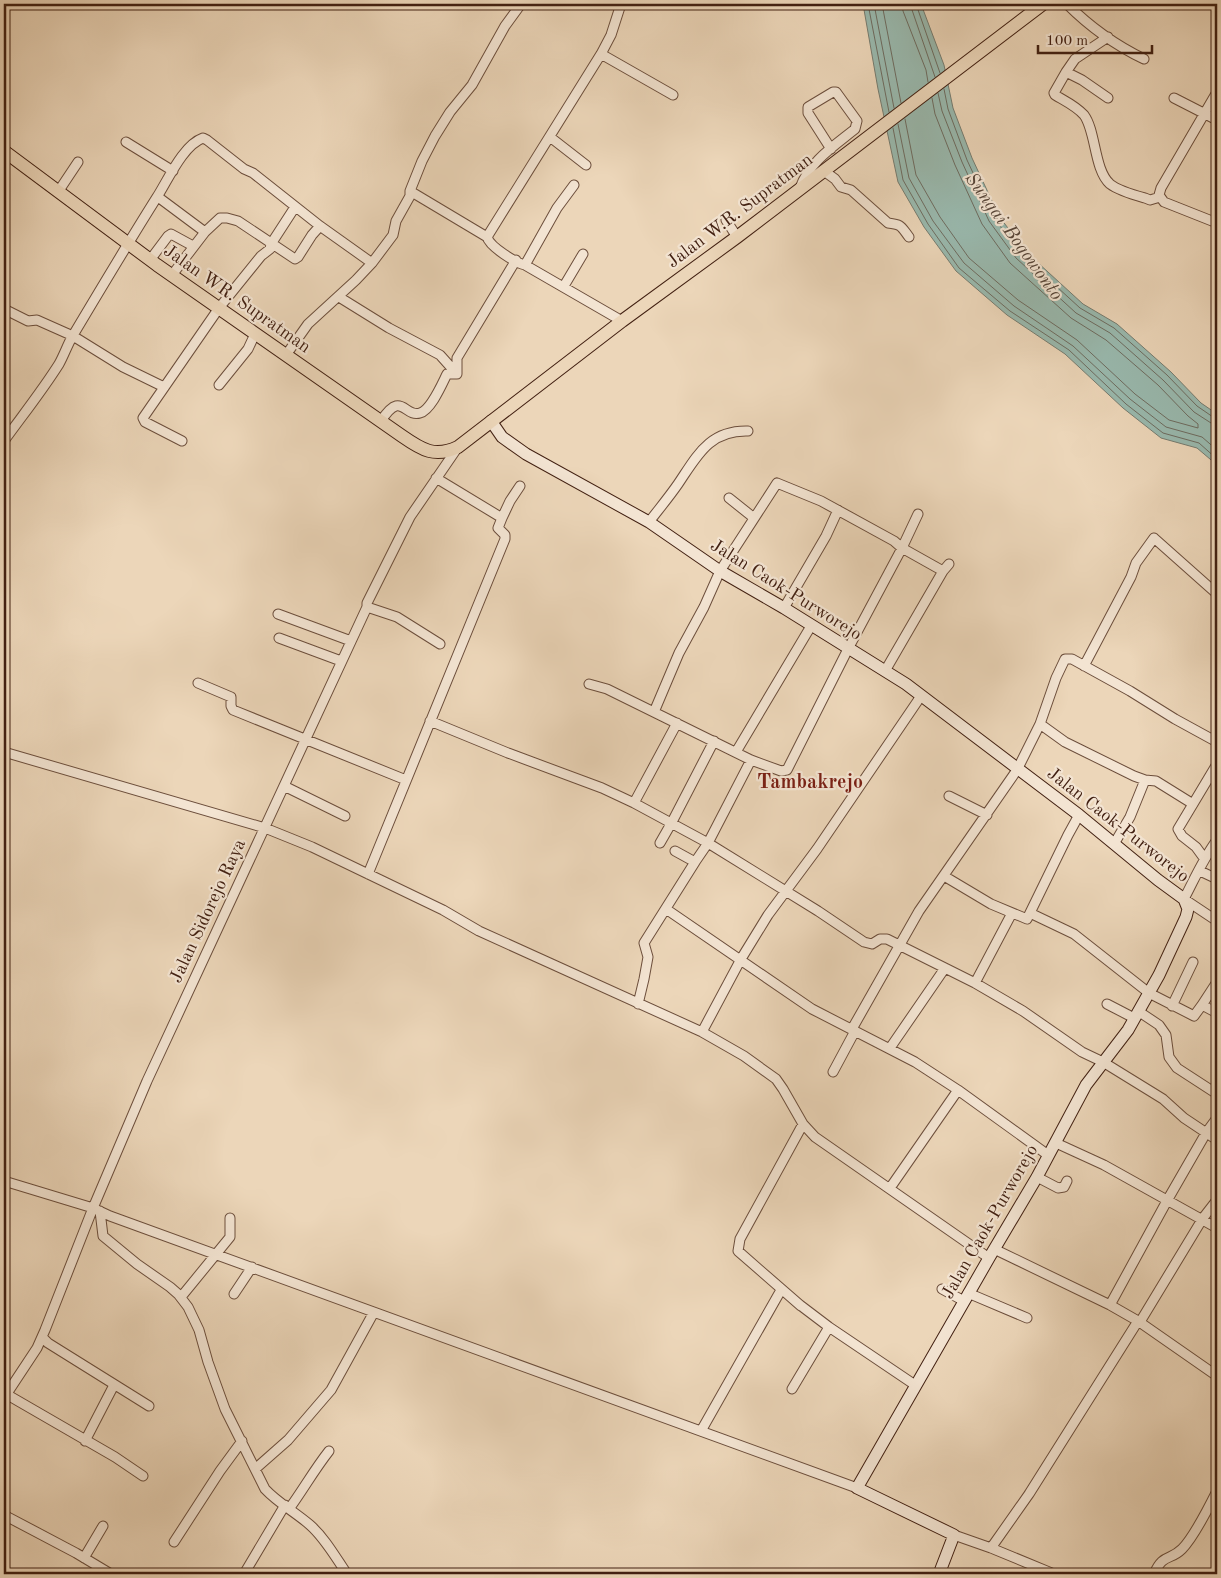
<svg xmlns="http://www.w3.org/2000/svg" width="1221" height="1578" font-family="'Old Standard TT',serif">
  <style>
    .water { fill: #99b9ae; stroke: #767c70 }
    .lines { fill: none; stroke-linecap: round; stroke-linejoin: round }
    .shore { stroke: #6e6c60; stroke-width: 1 }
    .street-casing { stroke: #6c4e3c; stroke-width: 11 }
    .secondary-casing { stroke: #422012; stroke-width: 13 }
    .primary-casing { stroke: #422012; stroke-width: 14 }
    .street { stroke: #f3e4d2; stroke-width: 9 }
    .secondary { stroke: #f3e4d2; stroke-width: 11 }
    .primary { stroke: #ecd6b9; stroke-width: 12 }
    .labels { text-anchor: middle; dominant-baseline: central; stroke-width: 4.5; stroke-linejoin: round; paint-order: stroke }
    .street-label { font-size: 18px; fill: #422012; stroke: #f3e4d2 }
    .water-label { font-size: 19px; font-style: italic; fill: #584639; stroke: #f3e4d2 }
    .quarter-label { font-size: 20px; font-weight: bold; fill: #7a1f14; stroke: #f3e4d2 }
  </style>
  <rect width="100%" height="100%" fill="#ecd6b9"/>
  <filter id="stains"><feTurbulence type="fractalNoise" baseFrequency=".004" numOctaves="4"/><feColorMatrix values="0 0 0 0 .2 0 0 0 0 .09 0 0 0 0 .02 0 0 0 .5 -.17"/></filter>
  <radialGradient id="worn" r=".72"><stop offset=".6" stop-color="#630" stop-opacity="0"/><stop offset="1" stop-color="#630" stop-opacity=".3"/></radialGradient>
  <path class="water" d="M863 4H921L944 65 953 108 972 158 999 216 1025 251 1083 304 1117 324 1171 372 1201 403 1217 414V465L1197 448 1161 438 1123 408 1065 354 1007 315 956 271 924 227 898 182 878 89Z"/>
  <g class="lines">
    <path class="shore" d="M868 4 889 112
      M874 4 894 108
      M882 4 901 103
      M902 4 903 11 926 70 928 82
      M910 4 935 77
      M916 4 940 73
      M944 89 948 109 967 160 994 218 1021 254 1080 308 1114 328 1167 375 1197 406 1213 417H1217
      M938 93 942 111 962 162 989 221 1016 258 1076 313 1110 333 1163 380 1194 412 1211 423 1217 424
      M905 119 916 175 940 217 969 258 1018 300 1077 340 1135 394 1169 420 1198 428V424L1188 416 1158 385 1106 340 1071 318 1010 263 982 224 955 165 935 114 932 98
      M898 124 909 178 933 221 964 263 1014 306 1073 346 1130 399 1166 427 1202 437 1217 450
      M893 128 903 180 928 224 959 268 1010 311 1069 350 1126 404 1163 433 1199 443 1217 459"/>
    <g class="street-casing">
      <path id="street" d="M621 4 611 35 601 54 487 237C490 247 516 263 525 265L622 321
        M1067 4C1089 26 1115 45 1144 59
        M601 54 673 95
        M1066 72 1075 59 1108 37
        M1217 92 1161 188 1159 195 1164 202 1217 223
        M1108 98 1082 80 1066 72 1054 93 1055 95C1065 101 1076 106 1084 115 1096 131 1094 170 1110 184 1119 191 1134 195 1145 198L1150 200 1160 197
        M1174 98 1217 120
        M550 137 586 165
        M126 142 173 171
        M824 171 835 179 841 187 851 190 888 223C902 225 900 225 909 237
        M800 188C809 162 834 146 855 129L857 121 836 92H833L808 107V113L831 149
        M410 191 487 237
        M58 192 78 162
        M158 197 205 232
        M726 220 737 237
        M150 260 168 236 171 234 193 246
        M525 265 557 208 574 185
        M172 275 205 232 220 218H227L238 221 295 259 298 257 312 235 320 226
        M564 286 583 254
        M339 297 389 328 440 355 457 374
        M4 309 28 321 37 320 73 336 123 367 164 387
        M286 355 308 324 356 280 372 263 393 235 396 221 410 196V191L422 161 435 136 450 112 472 85 505 26 521 4
        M219 385 248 349 255 334
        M381 421C402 389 404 418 420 413 431 410 442 384 447 374H457V358L516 260
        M4 441C22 416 42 391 59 364 64 355 67 346 72 337 100 290 128 243 157 197 168 180 183 145 203 138L207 140 244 169 253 173 320 226 372 263
        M182 441 145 422 143 418 219 308 261 256 270 249 271 244 295 207
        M436 478 502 518 510 501 520 486
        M729 498 754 518
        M649 522C659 509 669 497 678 484 697 456 709 430 748 431
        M367 607 397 617 440 644
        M784 608 826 536 838 510
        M278 614 351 641
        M279 638 341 661
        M1084 666 1131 577 1136 563 1154 538 1217 594
        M885 671 943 571 949 564
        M198 683 231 697V706L233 710 406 780
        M589 684 607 689 751 760 781 771 787 770 848 649 902 548 918 514
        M654 712 679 653 704 607 720 571 777 483 821 501 894 541 902 548 943 571
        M430 721 508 753 602 788 634 803
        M677 723 634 803 708 843 818 911 864 942 872 944 880 939H887L975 983 1023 1011 1082 1052 1103 1062 1163 1099 1184 1118 1217 1140
        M1040 724 1065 742 1134 776 1145 780 1156 781 1193 804
        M4 752 265 828 312 847 443 910 479 931 702 1032 741 959 768 915 817 849 921 696
        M736 752 811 626
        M284 786 345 816
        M949 796 987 815
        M1217 840C1203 859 1195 878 1184 899L1217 921
        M660 843 672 822 714 741
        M1114 844 1130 817 1145 780
        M675 851 695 862
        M1204 858 1196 847 1182 836 1178 829 1217 764
        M1200 871 1217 879
        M368 874 505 539V535L498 528 502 518
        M944 876 991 904 1027 919 1068 835 1079 815
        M666 909 812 1009 915 1062 958 1090
        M1030 913 1074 934 1149 993 1194 1016 1202 1005
        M1217 982 1202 1005 1217 1013
        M975 983 1012 913
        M638 1004 644 979 648 957 644 943 695 862 708 843 751 760
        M1107 1004 1134 1018
        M1172 1006 1193 962
        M1138 1011 1159 1025 1166 1035 1169 1057 1177 1068 1217 1094
        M852 1029 919 911 1017 770 1040 724 1056 678 1065 659H1072L1130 691 1175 719 1217 742
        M702 1032 744 1056 776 1079 783 1089 803 1124 815 1137 989 1258
        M890 1048 945 968
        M833 1072 855 1031
        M1056 1143 1104 1165 1217 1228
        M1037 1177 1058 1188 1064 1187 1067 1181
        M4 1181 93 1208 110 1216 857 1488
        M890 1188 958 1090 1048 1155
        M100 1211 103 1236 137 1264 170 1287 178 1294 188 1307 199 1330 208 1362 225 1409 265 1489C278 1503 295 1512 310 1525 325 1538 336 1558 347 1574
        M994 1249 1110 1305 1138 1321 1217 1376
        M942 1289 964 1301
        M968 1293 1027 1318
        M234 1294 252 1267
        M181 1297 230 1237V1218
        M800 1305 829 1327 915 1385
        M1110 1305 1168 1199 1206 1133 1217 1118
        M801 1306 738 1251 740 1239 803 1124
        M1140 1322 1203 1218 1217 1200
        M42 1337 48 1343 149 1406
        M792 1389 829 1327
        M6 1394 115 1457 143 1476
        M4 1398 37 1348 45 1330 93 1208 147 1081 367 607V603L410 517 458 447
        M701 1431 781 1290
        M85 1441 114 1385
        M255 1469 288 1440 331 1390 374 1312
        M289 1509C303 1490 314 1470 329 1451
        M4 1515 76 1553 111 1574
        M954 1535 991 1548 1054 1574
        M174 1542 220 1471 242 1441
        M991 1548 1029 1494 1138 1321
        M84 1558 103 1526
        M244 1574 285 1505
        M1154 1574C1163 1553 1170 1561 1182 1549 1193 1538 1210 1505 1217 1491"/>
    </g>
    <g class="secondary-casing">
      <path id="secondary" d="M491 421 502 437 526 454 649 522 720 571 784 608 906 684 1079 815 1158 880 1184 899 1188 909 1186 917 1159 975 1128 1030 1086 1085 1037 1177 989 1258 857 1488 954 1535 939 1574"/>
    </g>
    <g class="primary-casing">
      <path id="primary" d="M4 151 157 265 402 436C422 450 435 458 458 447L622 321 737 237 1043 4"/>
    </g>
    <use href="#street" class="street"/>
    <use href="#secondary" class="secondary"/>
    <use href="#primary" class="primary"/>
  </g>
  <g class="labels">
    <g class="street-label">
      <text transform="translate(740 211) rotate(-37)">Jalan W.R. Supratman</text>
      <text transform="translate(237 299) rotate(35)">Jalan WR. Supratman</text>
      <text transform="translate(786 590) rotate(32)">Jalan Caok-Purworejo</text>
      <text transform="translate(1118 825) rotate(38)">Jalan Caok-Purworejo</text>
      <text transform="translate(208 911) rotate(-65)">Jalan Sidorejo Raya</text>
      <text transform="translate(990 1222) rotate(-60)">Jalan Caok-Purworejo</text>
    </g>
    <g class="water-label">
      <text transform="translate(1013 237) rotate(54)">Sungai Bogowonto</text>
    </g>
    <g class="quarter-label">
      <text x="810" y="783">Tambakrejo</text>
    </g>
  </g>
  <rect width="1221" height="1578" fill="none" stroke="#ecd6b9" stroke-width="20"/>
  <rect x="5" y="5" width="1211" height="1568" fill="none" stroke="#422012" stroke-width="2.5"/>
  <rect x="10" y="10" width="1201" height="1558" fill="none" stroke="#422012"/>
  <path d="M1038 45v8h114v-8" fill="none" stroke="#422012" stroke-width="2.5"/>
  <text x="1046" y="45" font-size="15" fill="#422012" stroke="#f3e4d2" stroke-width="4" paint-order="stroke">100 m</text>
  <rect width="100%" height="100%" filter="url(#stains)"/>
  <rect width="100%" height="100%" fill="url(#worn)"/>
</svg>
